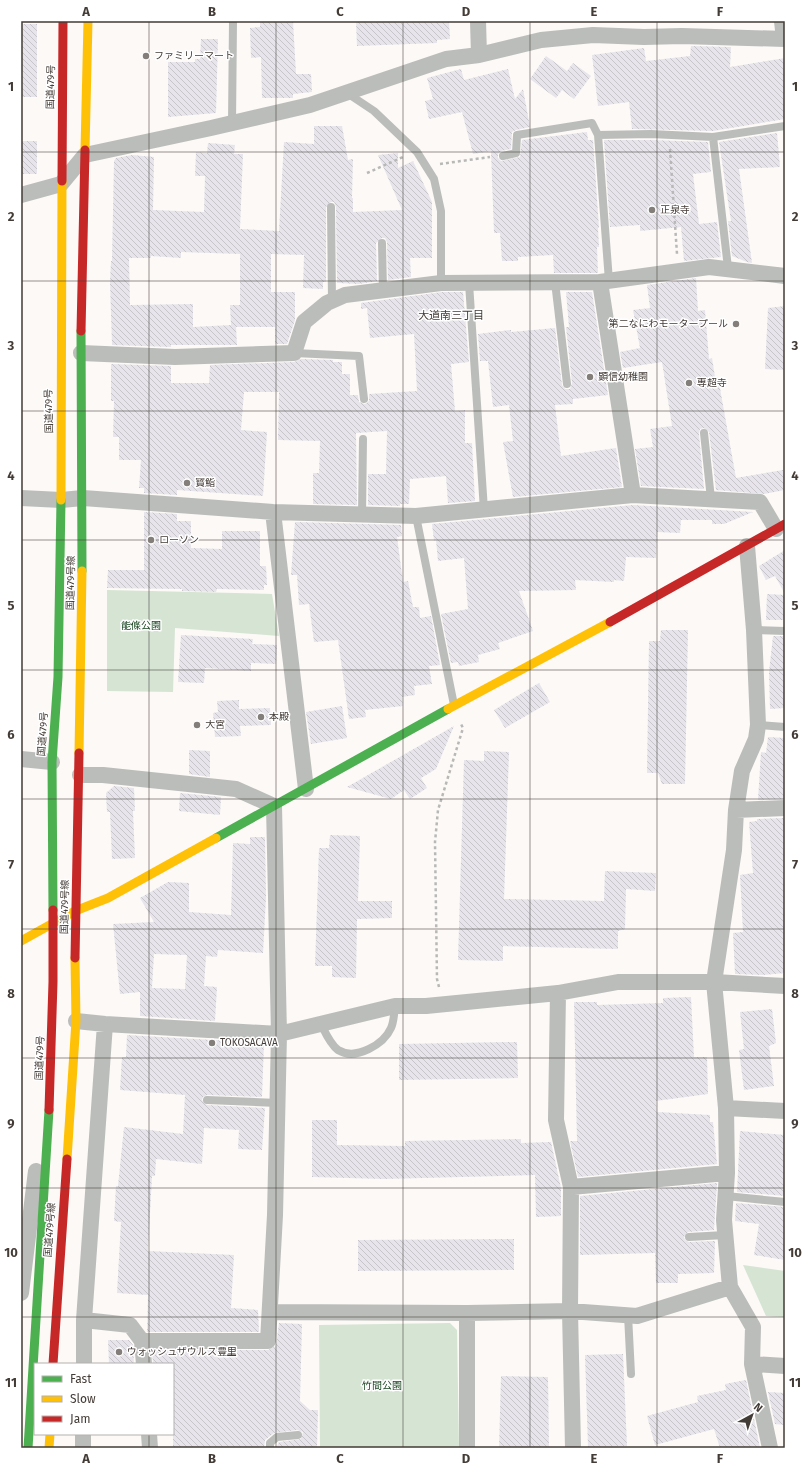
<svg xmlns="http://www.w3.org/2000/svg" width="806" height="1469" font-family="'Fira Sans','Noto Sans JP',sans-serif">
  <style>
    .green { fill: #d6e4d3 }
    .building { fill: url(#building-back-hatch); fill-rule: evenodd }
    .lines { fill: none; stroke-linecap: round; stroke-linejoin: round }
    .path { stroke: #b8b8b6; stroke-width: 2.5; stroke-dasharray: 3 3; stroke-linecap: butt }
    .lane { stroke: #bbbdba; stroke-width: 8 }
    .street { stroke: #bbbdba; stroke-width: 16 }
    .fast { stroke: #4caf50; stroke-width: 9 }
    .slow { stroke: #ffc107; stroke-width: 9 }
    .jam { stroke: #c62828; stroke-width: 9 }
    .grid { fill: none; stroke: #433b36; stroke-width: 1; stroke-opacity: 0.55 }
    .poi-dot { fill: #847e7a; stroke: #fff; stroke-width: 1.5 }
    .labels { text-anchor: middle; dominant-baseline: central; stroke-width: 3; stroke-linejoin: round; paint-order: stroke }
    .poi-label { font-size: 10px; fill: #433b36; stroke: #fff; text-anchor: start }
    .street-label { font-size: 10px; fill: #433b36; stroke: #fff }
    .park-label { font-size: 10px; fill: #0f3e16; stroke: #fff }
    .neighbourhood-label { font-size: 11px; fill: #433b36; stroke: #fff }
    .neatline { fill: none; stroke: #433b36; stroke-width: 1.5 }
    .grid-label { font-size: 13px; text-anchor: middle; font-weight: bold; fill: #433b36 }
  </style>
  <defs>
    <pattern id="building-back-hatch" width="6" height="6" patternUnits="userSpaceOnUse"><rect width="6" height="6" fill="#e7e5eb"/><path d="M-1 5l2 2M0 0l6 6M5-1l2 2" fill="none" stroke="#c7c5ca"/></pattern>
  </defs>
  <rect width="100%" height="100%" fill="#fcf9f7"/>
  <path class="green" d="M107 590 272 594 279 636 175 628 173 692 107 691Z
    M743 1265 785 1271V1317L766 1316Z
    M450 1323 457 1330 459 1448H320L319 1325Z"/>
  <path class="building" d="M260 21H293L296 74H311L312 92 293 94V98H262L261 57 251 58 250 28 260 27Z
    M356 21H449L450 39 437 40V43L357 46Z
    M21 24H37V97H21Z
    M201 39H218L216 113 168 117V62H195V59H200Z
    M691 46 731 47 730 67 785 58V119L713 131 632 129 629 102 598 106 592 55 644 48 646 61 690 56Z
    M546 56 567 71 573 63 591 76 574 99 562 90 556 98 530 79Z
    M461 69 464 80 508 69 515 99 523 89 530 127 516 130 512 132 511 149 501 151 498 154V158L501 161 520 157 522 140 587 132 588 140H593L599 228H598L599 247H597L598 273H554L553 255 518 257V261H502L500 233H494L491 151 473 154 462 112 429 119 425 101 433 99 427 78Z
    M314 126H342L348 160 353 159 352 198H353V212L402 210 378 155 398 153V168L413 161 432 202V258H410L411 277 388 280 387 242 385 238H382L376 243 377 281 359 284 337 283 336 207 334 202H331L326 207V282H323V289L303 288 304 255 271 254V292H295V320L287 344H275V327H236L237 345H171V347L112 345 110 282 111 261H112L114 161 116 158 132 155 154 157 153 210 204 212 205 176H195L196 152 207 153 208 143 235 145 234 154H243L240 229 279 231 284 142 314 144ZM181 252 240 254V305H230L231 325 193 327V304L130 305 129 258H151V256L181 258Z
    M777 133 780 167 739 169 752 263 747 262 732 256 728 221H731L719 142Z
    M604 140H651L708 142 711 172 693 174 699 224 717 222 721 257 684 261 681 227 640 231V225L610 227Z
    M21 141H37V174H21Z
    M696 278 698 311 705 310 709 359 712 358 715 377H718L736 478 783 470 785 490 764 494 716 490 709 432 704 428 700 429 699 434 704 489 641 486 635 449 653 447 650 429 672 426 662 362 623 368 620 352 640 348 633 310 650 308 647 285Z
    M442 292H463L469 362 451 364 455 411 465 410V443H472L475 501 448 503 446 476 410 479 409 504H400V506L368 505V474H386L387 431 356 433 357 505 313 504V473H319L320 441 278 440 279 392H244L241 430 267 432 263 496 177 490V495L144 493V488H139L141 460H119V437H113L114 401H111V364L171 366V383H209L210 365 294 362 301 359 333 360V362H342V374H350V395H358L359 402 365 404 369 401V394L417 391 414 334 370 338 367 308 361 309V303Z
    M566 292H592L608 395 573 399V404L555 405 561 456 616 448 622 487 513 497 503 442 513 441 509 405 493 407 488 361H480L478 334 511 330V332L555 328 562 385 565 389H570L572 383 566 327H569Z
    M785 306V370L765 369 768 308Z
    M633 505 753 512 724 524H712V520H681L680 533 657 532 656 558 626 557 624 581 614 580V582L575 580 576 590 519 591 533 631 498 643 500 649 478 655 479 662 459 666 458 662 451 663 441 614 468 609 464 558 438 561 436 540 434 541 432 524Z
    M144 512 177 514V521H191V548L222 549V531H260V566H266L267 585H264V590L217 589 216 592 182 591V589L107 588 108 570H144Z
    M295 522 401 525 402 536 397 537 403 582 408 581 413 607H419L420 618 431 616 440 665 429 666 432 684 414 686 415 695 402 697 403 706 365 710 366 717 349 719 338 640 314 642 309 604 299 605 297 575H291Z
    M785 550V594L775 576 766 580 759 566Z
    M767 594 785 595V620H766Z
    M661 630H688L685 784H662L658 773H647L649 641H660Z
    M181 635 253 639 252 644 277 645 276 664 251 663V671L205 668 204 683 178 682Z
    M773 636H785V708L770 709 769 672Z
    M539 683 550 702 505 728 494 710Z
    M239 700V709L270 708 271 725 240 726 241 736 215 737 213 713 218 712 217 701Z
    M342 706 347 738 311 744 306 712Z
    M454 726 436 769 421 778 427 788 410 799 404 790 391 799 347 787Z
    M768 737 785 738V799L758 800 761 752 766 753Z
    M189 750 210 751V777L189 774Z
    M484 751 509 752 504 899 604 901 605 871 656 873 655 891 626 889 625 929 618 931V949L503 946V961L458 960 464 760 484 761Z
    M114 786 134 788 135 811H133L135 858 112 859 110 812H107L106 793Z
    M180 793 221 797 220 815 179 811Z
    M785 818V973L763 975 735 974 733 933 743 932 740 875 753 873 749 822 757 821V819Z
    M330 835 360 836 358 901H392V918L357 919 356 978 332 977V966H315L319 848H329Z
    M250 837H265L266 897 263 953 218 950 217 957 206 956 204 986 217 987 215 1021 140 1016V992L120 994 113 924 154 922 140 898 168 882 189 883V912L231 915 233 843 250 844ZM154 954 187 955 185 989 152 988Z
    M691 997 694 1057H707L708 1094 656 1101 657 1112 710 1115V1122H713L717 1164 578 1177 570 1141H577L574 1002H597V1005L663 1003V998Z
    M772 1009 776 1043 769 1046 774 1086 744 1090 739 1050 744 1049 740 1012Z
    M127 1035 264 1043 262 1097 207 1095 203 1097 202 1100 207 1105 265 1108 262 1150 238 1149 239 1130 204 1128 202 1164 156 1159 155 1176H152L148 1251 234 1255 231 1308 258 1310 259 1332H147L148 1295 117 1293 121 1222 114 1221 116 1186H118L124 1127 183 1134 185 1095 120 1090 122 1057H126Z
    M517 1042 518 1078 399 1080V1044Z
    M312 1120H337V1145L405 1146V1141L521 1139V1143L551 1142 561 1188V1216L536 1217 535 1175 384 1179 312 1177Z
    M740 1131 785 1135V1196L737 1192Z
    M717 1183 714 1230 688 1232 684 1237 685 1240 689 1242 715 1241 714 1273 678 1274V1283H656L655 1253 580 1255V1196Z
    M736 1203 785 1207V1260L754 1255 759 1224 735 1221Z
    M514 1239V1270L358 1271V1240Z
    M279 1323 302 1324 300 1401 310 1410H318L317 1448H276L279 1442 301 1439 303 1432 297 1430 274 1433 265 1440 264 1448H173V1364H153L152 1350H268L276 1346Z
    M108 1340H129L133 1345 134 1364H109Z
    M623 1354 627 1446 588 1447 585 1355Z
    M501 1376 548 1377 549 1448H499Z
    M746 1380 760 1448H720L714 1429 655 1445 647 1416 698 1402 697 1396 726 1390 725 1384Z
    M768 1392 785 1393V1425L775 1424Z"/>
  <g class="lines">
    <path class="path" d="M670 149 677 254
      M440 164 490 157
      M367 173 403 157
      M439 987 437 979 435 842 438 810 463 728 461 724"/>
    <path class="lane" d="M347 93 374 111 417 152 434 179 441 211V283
      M232 123 233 21
      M598 135 609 281
      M713 137 728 268
      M503 156 516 153 517 135 592 123 598 135 651 134 713 137 785 126
      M331 207 332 300
      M382 243 383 291
      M555 282 567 384
      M469 283 484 510
      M294 353 359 356 364 399
      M704 433 711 499
      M362 515 363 439
      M416 516 454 705
      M754 630 785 631
      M758 725 785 727
      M321 1024C325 1032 330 1044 338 1050 356 1061 384 1044 391 1028 394 1022 394 1013 395 1006
      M207 1100 277 1103
      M726 1196 785 1202
      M689 1237 725 1235
      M628 1315 631 1374
      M270 1448V1443L277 1437 298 1435"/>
    <path class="street" d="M478 21 479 55
      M782 21 784 39
      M21 195 61 184 85 155 211 128 310 105 446 59 479 55 541 40 593 35 644 37 682 36 785 39
      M600 282 633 495
      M81 353 175 357 294 353 304 322 327 303 345 295 441 283 600 282 709 267 785 276
      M21 498 61 500 83 498 273 512 416 516 633 495 760 502 776 529
      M273 512 306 789
      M747 546 754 630 758 725 756 739 742 771 736 810 734 850 714 982 726 1108 727 1173 724 1220 730 1287 753 1327 752 1364 770 1448
      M21 759 52 762
      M80 775H103L236 789 274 806 279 1034 275 1215 268 1341H142
      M736 810 785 808
      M558 993 556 1120 571 1187 570 1311 573 1448
      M76 1021 105 1024 279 1034 395 1006H426L558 993 618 982H714L785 986
      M726 1108 785 1111
      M571 1187 727 1173
      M21 1293 36 1171
      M270 1312 467 1313 570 1311 637 1316 730 1287
      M467 1313V1448
      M84 1320 130 1325 142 1341 144 1364
      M84 1364V1320L105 1024
      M752 1364 785 1366
      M149 1434 150 1448
      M83 1448V1434"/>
    <path class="fast" d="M81 331 82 571
      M216 838 448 709
      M53 910 52 762 58 677 61 500
      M28 1448 49 1110"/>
    <path class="slow" d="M85 150 88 21
      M61 500 62 181
      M448 709 610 622
      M79 753 82 571
      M21 941 75 911 108 898 216 838
      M67 1159 76 1021 75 958
      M49 1448 50 1434"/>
    <path class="jam" d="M62 181 63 21
      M81 331 85 150
      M610 622 785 524
      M75 958 79 753
      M49 1110 53 982V910
      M53 1364 67 1159"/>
  </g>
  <path class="grid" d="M149 21V1364M276 21V1448M403 21V1448M530 21V1448M657 21V1448M21 152H785M21 281H785M21 411H785M21 540H785M21 670H785M21 799H785M21 929H785M21 1058H785M21 1188H785M21 1317H785M149 1434V1448"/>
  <g class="poi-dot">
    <circle cx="146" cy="56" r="4"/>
    <circle cx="652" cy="210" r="4"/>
    <circle cx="736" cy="324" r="4"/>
    <circle cx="590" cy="377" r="4"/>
    <circle cx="689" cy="383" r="4"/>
    <circle cx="187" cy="483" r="4"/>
    <circle cx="151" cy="540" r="4"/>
    <circle cx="261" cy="717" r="4"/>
    <circle cx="197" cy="725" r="4"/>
    <circle cx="212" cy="1043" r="4"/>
    <circle cx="119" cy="1352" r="4"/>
  </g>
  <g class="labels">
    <g class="poi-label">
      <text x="154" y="56">ファミリーマート</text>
      <text x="660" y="210">正泉寺</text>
      <text x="728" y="324" text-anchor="end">第二なにわモータープール</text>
      <text x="598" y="377">顕信幼稚園</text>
      <text x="697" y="383">専超寺</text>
      <text x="195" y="483">寳鮨</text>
      <text x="159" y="540">ローソン</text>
      <text x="269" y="717">本殿</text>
      <text x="205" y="725">大宮</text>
      <text x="220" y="1043">TOKOSACAVA</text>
      <text x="127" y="1352">ウォッシュザウルス豊里</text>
    </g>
    <g class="street-label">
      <text transform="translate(51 87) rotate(-89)">国道479号</text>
      <text transform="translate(49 411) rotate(-91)">国道479号</text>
      <text transform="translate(71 583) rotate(-89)">国道479号線</text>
      <text transform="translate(43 734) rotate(-86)">国道479号</text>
      <text transform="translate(65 907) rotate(-89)">国道479号線</text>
      <text transform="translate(40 1058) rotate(-88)">国道479号</text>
      <text transform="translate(50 1230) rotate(-86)">国道479号線</text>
    </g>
    <g class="park-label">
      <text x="141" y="626">能條公園</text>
      <text x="382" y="1386">竹間公園</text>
    </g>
    <g class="neighbourhood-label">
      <text x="451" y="315">大道南三丁目</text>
    </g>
  </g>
  <rect width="806" height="1469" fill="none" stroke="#ffffff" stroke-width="44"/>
  <rect x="34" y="1363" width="140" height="72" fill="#ffffff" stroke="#b4b1af"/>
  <rect x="42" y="1376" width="20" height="6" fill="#4caf50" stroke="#b4b1af"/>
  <text x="70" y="1383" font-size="12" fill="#433b36">Fast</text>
  <rect x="42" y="1396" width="20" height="6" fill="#ffc107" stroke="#b4b1af"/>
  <text x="70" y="1403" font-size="12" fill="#433b36">Slow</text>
  <rect x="42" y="1416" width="20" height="6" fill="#c62828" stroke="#b4b1af"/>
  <text x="70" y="1423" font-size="12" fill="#433b36">Jam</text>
  <g transform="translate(752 1415) rotate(40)" stroke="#ffffff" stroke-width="3" paint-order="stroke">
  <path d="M0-3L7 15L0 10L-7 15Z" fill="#433b36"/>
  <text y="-6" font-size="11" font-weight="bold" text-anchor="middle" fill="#433b36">N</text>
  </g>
  <rect x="22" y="22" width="762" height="1425" class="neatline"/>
  <g class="grid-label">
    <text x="86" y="16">A</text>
    <text x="212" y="16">B</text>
    <text x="340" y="16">C</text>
    <text x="466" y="16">D</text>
    <text x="594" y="16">E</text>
    <text x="720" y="16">F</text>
    <text x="11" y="91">1</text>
    <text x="795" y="91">1</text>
    <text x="11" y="221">2</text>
    <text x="795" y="221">2</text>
    <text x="11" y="350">3</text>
    <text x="795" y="350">3</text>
    <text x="11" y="480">4</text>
    <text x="795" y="480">4</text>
    <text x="11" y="610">5</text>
    <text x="795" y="610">5</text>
    <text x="11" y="739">6</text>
    <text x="795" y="739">6</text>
    <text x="11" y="869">7</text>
    <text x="795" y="869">7</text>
    <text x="11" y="998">8</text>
    <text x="795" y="998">8</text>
    <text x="11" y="1128">9</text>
    <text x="795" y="1128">9</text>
    <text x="11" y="1257">10</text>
    <text x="795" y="1257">10</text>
    <text x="11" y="1387">11</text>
    <text x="795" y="1387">11</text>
    <text x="86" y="1463">A</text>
    <text x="212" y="1463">B</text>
    <text x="340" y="1463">C</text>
    <text x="466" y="1463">D</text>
    <text x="594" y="1463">E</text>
    <text x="720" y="1463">F</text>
  </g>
</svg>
